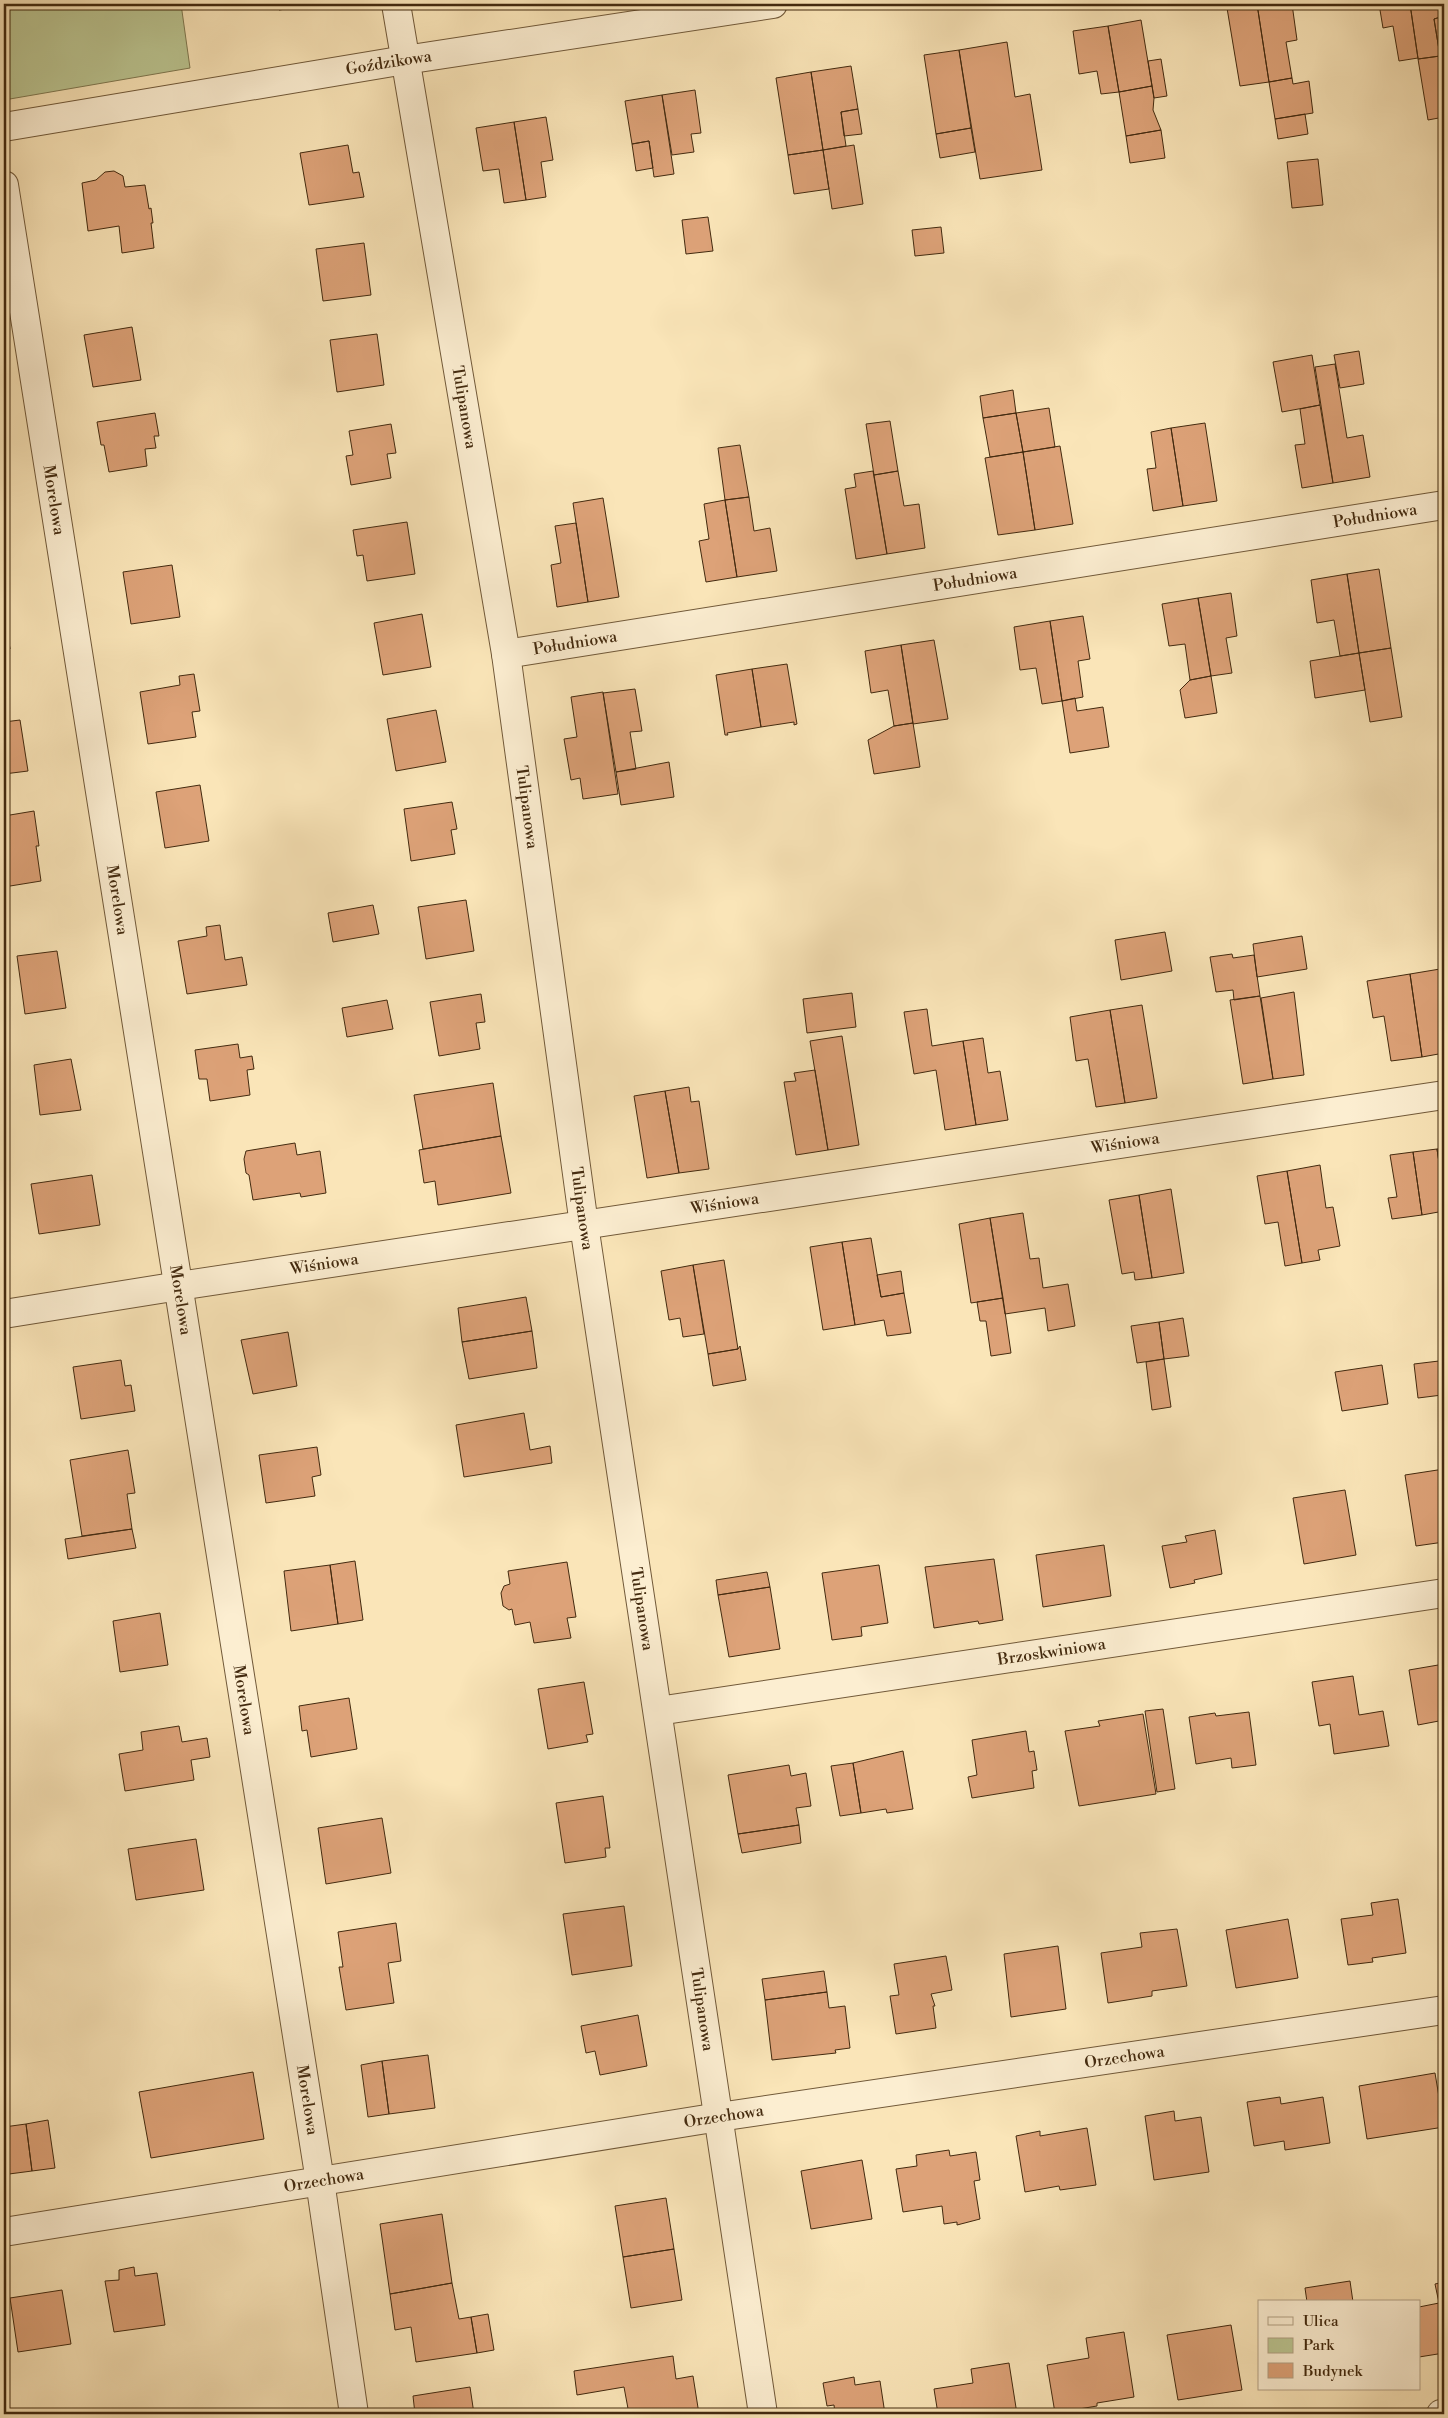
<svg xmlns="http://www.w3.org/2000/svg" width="1448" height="2418" font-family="'Libre Bodoni',serif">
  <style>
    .green { fill: #bbc591; stroke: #7f7850 }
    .building { fill: #dda278; stroke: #432a0f }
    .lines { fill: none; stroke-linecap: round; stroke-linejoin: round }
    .minor-casing { stroke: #715939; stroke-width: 30 }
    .minor { stroke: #fceed1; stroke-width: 28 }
    .labels { text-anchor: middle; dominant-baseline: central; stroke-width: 5; stroke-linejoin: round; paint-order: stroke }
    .street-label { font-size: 16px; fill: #432a0f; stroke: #fceed1 }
  </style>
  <rect width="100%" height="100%" fill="#fae5b8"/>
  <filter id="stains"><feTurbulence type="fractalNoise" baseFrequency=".004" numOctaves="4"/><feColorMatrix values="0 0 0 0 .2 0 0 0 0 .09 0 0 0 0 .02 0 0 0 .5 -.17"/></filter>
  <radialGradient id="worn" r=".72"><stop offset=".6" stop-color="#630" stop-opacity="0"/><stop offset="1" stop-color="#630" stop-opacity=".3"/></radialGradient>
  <path class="green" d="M4 4H181L190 68 4 100Z"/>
  <path class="building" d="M278 4H319L279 10Z
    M1257 4H1292L1297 40 1286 42 1292 78 1269 82Z
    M1257 4 1269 82 1240 86 1227 8Z
    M1379 4H1410L1418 58 1399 61 1393 26 1383 28Z
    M1410 4H1443L1444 16 1434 19 1440 56 1418 59Z
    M1444 16V56H1440L1434 19Z
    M1141 20 1152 86 1119 92 1108 26Z
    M1108 26 1119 92 1101 94 1097 71 1079 74 1073 31Z
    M1007 42 1015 97 1030 94 1042 170 980 179 959 50Z
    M959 50 971 128 936 134 924 55Z
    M1440 56H1444V117L1428 120 1418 59Z
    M1161 59 1167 96 1154 98 1148 61Z
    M851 66 858 109 841 112 846 146 823 150 811 72Z
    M811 72 823 150 788 155 776 78Z
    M1292 78 1293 84 1309 81 1313 113 1275 119 1269 82Z
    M1152 86 1154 98 1153 110 1161 130 1126 136 1119 92Z
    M695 90 701 133 691 134 694 152 672 155 662 95Z
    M662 95 674 174 654 177 649 141 632 144 625 101Z
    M858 109 862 134 844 136 841 112Z
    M1305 114 1308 134 1278 139 1275 119Z
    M546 117 553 160 541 162 546 197 526 200 514 122Z
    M514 122 526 200 504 203 499 169 483 171 476 128Z
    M971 128 975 152 940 158 936 134Z
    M1161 130 1165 158 1130 163 1126 136Z
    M649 141 653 168 636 171 632 144Z
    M348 145 353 173 359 172 364 197 309 205 300 153Z
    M854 145 863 204 832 209 823 150Z
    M823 150 829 189 794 194 788 155Z
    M1318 159 1323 205 1292 208 1287 162Z
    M114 171 123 176 125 187 145 185 149 209 151 208 153 223H151L154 248 122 253 119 226 88 231 82 183 96 180 105 172Z
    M708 217 713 251 686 254 682 220Z
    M941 227 944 253 915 256 912 230Z
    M364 243 371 295 323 301 316 249Z
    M132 327 141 380 93 387 84 335Z
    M377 334 384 385 337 392 330 340Z
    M1359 351 1364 384 1340 388 1334 355Z
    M1312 355 1320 405 1282 412 1273 362Z
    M1335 364 1347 438 1363 435 1370 477 1333 483 1315 367Z
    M1013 390 1016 413 983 418 980 396Z
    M1320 405 1333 483 1302 488 1295 445 1305 444 1300 409Z
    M1049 408 1055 447 1023 452 1016 413Z
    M155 413 159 436H154L156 448 145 449 147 466 109 472 104 445H101L97 422Z
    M1016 413 1023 452 990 457 983 418Z
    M890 421 898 471 874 475 866 424Z
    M1205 423 1217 501 1183 506 1171 428Z
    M391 424 396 453 387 454 391 478 351 485 346 456 353 455 349 431Z
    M1171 428 1183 506 1153 511 1147 469 1156 468 1151 432Z
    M740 445 749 497 725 500 718 448Z
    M1060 446 1073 524 1035 530 1023 452Z
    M1023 452 1035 530 998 535 985 458Z
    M873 471 887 554 856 559 845 489 856 487 854 474Z
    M898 471 904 506 919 504 925 548 887 554 874 475Z
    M749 497 754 531 770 528 777 571 737 577 725 500Z
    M603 498 619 597 588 602 573 503Z
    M725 500 737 577 706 582 699 541 709 539 704 504Z
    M407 522 415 574 367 581 363 555 357 556 353 530Z
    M576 523 588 602 557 607 551 565 561 563 555 526Z
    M172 565 180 617 131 624 123 572Z
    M1379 569 1391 648 1359 653 1347 574Z
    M1347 574 1359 653 1340 656 1334 620 1317 623 1311 580Z
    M1231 593 1237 636 1226 638 1232 673 1211 676 1198 598Z
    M1198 598 1211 676 1190 680 1185 644 1169 646 1162 604Z
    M4 610 10 649 4 650Z
    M422 614 431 667 383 675 374 623Z
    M1083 616 1090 659 1078 661 1083 697 1062 701 1050 621Z
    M1050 621 1062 701 1042 704 1036 668 1020 670 1014 627Z
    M934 640 948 719 913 724 901 645Z
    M901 645 913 723 894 726 888 690 871 693 865 651Z
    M1391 648 1402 717 1370 722 1359 653Z
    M1359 653 1365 690 1315 698 1310 661Z
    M787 664 797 724 794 725V722L761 727 752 669Z
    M752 669 761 727 727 733 728 735H725L716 675Z
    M194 674 200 711 192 712 196 737 148 744 140 692 180 685 179 676Z
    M1211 676 1217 713 1185 718 1180 690 1190 680Z
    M635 689 642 731 630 732 636 769 616 772 603 693Z
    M603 692 618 794 583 799 580 778 571 780 564 739 577 737 571 697Z
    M1075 698 1077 711 1103 707 1109 747 1070 753 1062 701Z
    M436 710 446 762 396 771 387 719Z
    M20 720 28 771 4 774V722Z
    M913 723 920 767 874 774 868 740 894 726Z
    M669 762 674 797 621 805 616 772Z
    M200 785 209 841 165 848 156 792Z
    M452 802 457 829 451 830 455 854 411 861 404 809Z
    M34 811 39 846H36L41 881 4 887V816Z
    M466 900 474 951 426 959 418 907Z
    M373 905 379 934 333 942 328 913Z
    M220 925 225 960 242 957 247 985 187 994 178 941 207 936 206 927Z
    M1165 932 1172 971 1121 980 1115 940Z
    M1302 936 1307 969 1257 977 1253 944Z
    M57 951 66 1008 25 1014 17 956Z
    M1232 954 1233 958 1254 955 1260 996 1234 1000 1233 990 1216 992 1210 957Z
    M1440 969 1444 993V1053L1422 1057 1410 974Z
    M1410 974 1422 1057 1391 1061 1384 1016 1373 1018 1367 981Z
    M1294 992 1304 1075 1273 1079 1261 998Z
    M852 993 856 1027 807 1033 803 999Z
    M481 994 485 1022 476 1023 480 1049 439 1056 430 1002Z
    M1260 996 1273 1079 1243 1084 1230 1000Z
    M387 1000 393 1029 347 1037 342 1008Z
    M1142 1005 1157 1098 1125 1103 1110 1010Z
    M927 1009 932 1046 963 1041 976 1125 945 1130 936 1070 914 1074 904 1012Z
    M1110 1010 1125 1103 1096 1107 1088 1059 1076 1061 1070 1017Z
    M842 1036 859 1145 828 1150 810 1041Z
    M983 1038 988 1073 1000 1071 1008 1120 976 1125 963 1041Z
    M238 1044 240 1058 252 1056 254 1069 247 1070 250 1095 210 1101 207 1079H199L195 1050Z
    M71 1059 81 1110 40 1115 34 1065Z
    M815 1070 828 1150 796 1155 784 1082 796 1081 794 1073Z
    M493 1083 501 1136 423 1149 414 1095Z
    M689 1087 691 1102 699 1101 709 1169 679 1173 665 1091Z
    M665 1091 679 1173 647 1178 634 1096Z
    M501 1136 511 1193 438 1205 435 1181 424 1183 419 1150Z
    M295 1143 297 1155 320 1151 326 1193 301 1197 300 1193 253 1200 249 1175 246 1173 244 1159 246 1151Z
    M1444 1148V1196L1437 1149Z
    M1437 1149 1444 1196V1211L1422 1215 1413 1152Z
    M1413 1152 1422 1215 1392 1219 1388 1198 1397 1197 1390 1155Z
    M1320 1165 1326 1208 1333 1207 1340 1246 1318 1250 1320 1260 1302 1263 1287 1171Z
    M1287 1171 1302 1263 1285 1266 1278 1222 1265 1224 1257 1176Z
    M92 1175 100 1225 39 1234 31 1184Z
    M1171 1189 1184 1273 1152 1278 1139 1195Z
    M1139 1195 1152 1278 1135 1280 1134 1272 1122 1274 1109 1200Z
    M1023 1213 1030 1259 1039 1258 1043 1288 1068 1284 1075 1326 1048 1331 1045 1308 1005 1314 990 1218Z
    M990 1218 1003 1298 971 1303 959 1224Z
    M871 1238 881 1297 904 1293 911 1333 887 1336 884 1320 855 1325 842 1242Z
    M842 1242 855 1325 823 1330 810 1247Z
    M724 1260 738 1349 708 1354 693 1265Z
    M693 1265 704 1334 683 1337 680 1318 669 1320 661 1271Z
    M901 1271 904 1293 881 1297 877 1275Z
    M526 1297 532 1331 462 1342 458 1308Z
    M1003 1298 1011 1353 991 1356 986 1321H980L977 1302Z
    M1183 1318 1189 1356 1164 1359 1159 1322Z
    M1159 1322 1164 1359 1137 1363 1131 1326Z
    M532 1331 537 1368 469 1379 462 1342Z
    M288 1332 297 1386 253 1394 241 1340Z
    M740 1346 746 1380 713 1386 708 1354 738 1349Z
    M1164 1359 1171 1407 1152 1410 1146 1362Z
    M121 1360 125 1386 131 1385 135 1411 81 1419 73 1367Z
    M1439 1361 1442 1395 1418 1398 1414 1364Z
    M1382 1365 1388 1404 1342 1411 1335 1372Z
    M524 1413 530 1450 550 1446 552 1463 464 1477 456 1425Z
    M317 1447 321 1475 312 1477 315 1496 266 1503 259 1455Z
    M128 1450 135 1493 127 1494 132 1529 82 1536 70 1460Z
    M1444 1469V1542L1416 1546 1405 1475Z
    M1345 1490 1356 1555 1304 1564 1293 1498Z
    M132 1529 136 1548 68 1559 65 1539Z
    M1215 1530 1222 1574 1194 1580 1195 1583 1170 1588 1162 1546 1187 1542 1185 1536Z
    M1104 1545 1111 1596 1043 1607 1036 1555Z
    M994 1559 1003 1620 979 1624 978 1621 934 1628 925 1567Z
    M355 1561 363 1620 338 1624 330 1565Z
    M567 1562 576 1617 567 1618 571 1638 534 1643 530 1622 515 1625 512 1609 509 1610 503 1606 501 1593 504 1586 510 1584 508 1571Z
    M330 1565 338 1624 291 1631 284 1571Z
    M879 1565 888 1623 861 1627 862 1636 832 1640 822 1573Z
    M767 1572 770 1587 718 1595 716 1580Z
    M770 1587 780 1649 729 1657 718 1595Z
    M160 1613 168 1665 120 1672 113 1621Z
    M1444 1664V1720L1418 1725 1409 1670Z
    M1353 1676 1359 1715 1383 1711 1389 1746 1334 1754 1330 1724 1319 1726 1312 1682Z
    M584 1682 593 1734 586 1735 588 1742 548 1749 538 1689Z
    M349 1698 357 1749 311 1757 307 1730 302 1731 299 1706Z
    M1163 1709 1175 1789 1157 1792 1145 1711Z
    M1249 1712 1256 1765 1232 1768 1231 1758 1196 1764 1189 1717 1215 1713 1216 1716Z
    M1143 1714 1156 1794 1079 1806 1065 1731 1100 1726 1098 1721Z
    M179 1726 182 1742 207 1738 210 1757 191 1760 194 1780 125 1791 119 1754 143 1750 141 1732Z
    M1026 1731 1029 1752 1034 1751 1037 1770 1032 1771 1034 1788 972 1798 968 1777 977 1775 972 1740Z
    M903 1751 913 1809 887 1813 886 1809 861 1813 853 1763Z
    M853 1763 861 1813 840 1816 831 1766Z
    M789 1765 791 1776 806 1773 811 1806 796 1808 799 1825 738 1834 728 1775Z
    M603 1796 610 1848H605L606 1857 565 1863 556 1803Z
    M382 1818 391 1873 326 1884 318 1828Z
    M799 1825 801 1843 742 1853 738 1834Z
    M196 1839 204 1890 136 1900 128 1849Z
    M1398 1899 1406 1953 1372 1958 1373 1962 1348 1965 1341 1919 1373 1915 1371 1903Z
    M624 1906 632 1966 572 1975 563 1914Z
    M1288 1919 1298 1978 1236 1988 1226 1930Z
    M396 1923 401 1961 388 1963 394 2003 346 2010 339 1967H343L338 1932Z
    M1177 1929 1187 1986 1152 1991V1996L1108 2003 1101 1953 1142 1947 1140 1933Z
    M1058 1946 1066 2009 1011 2017 1004 1954Z
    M946 1956 952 1990 931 1994 935 2006H933L936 2028 896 2034 890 1996 899 1995 894 1964Z
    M824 1971 827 1992 765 2000 762 1979Z
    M827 1992 829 2008 845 2006 850 2048 835 2050 836 2053 772 2060 765 2000Z
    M638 2015 647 2066 600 2075 595 2051 586 2053 581 2026Z
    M428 2055 435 2108 389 2114 382 2061Z
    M382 2061 389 2114 368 2117 361 2065Z
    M253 2072 264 2139 151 2158 139 2092Z
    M1435 2073 1444 2127 1367 2139 1359 2086Z
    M1280 2097 1281 2104 1323 2097 1330 2143 1285 2150 1284 2141 1254 2146 1247 2102Z
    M1174 2111 1175 2121 1201 2117 1209 2172 1154 2180 1145 2116Z
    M48 2120 55 2168 32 2171 26 2124Z
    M26 2124 32 2171 9 2174V2178L4 2179V2127Z
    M1087 2128 1096 2185 1060 2190 1059 2186 1025 2192 1016 2136 1040 2131V2136Z
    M949 2150 950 2156 976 2152 980 2180 974 2181 980 2219 957 2225V2222L944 2224 942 2206 903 2212 896 2169 917 2166 916 2155Z
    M1444 2154V2178L1441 2155Z
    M862 2160 872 2219 811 2229 801 2171Z
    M666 2198 674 2249 623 2257 615 2206Z
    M442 2214 452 2283 390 2294 380 2224Z
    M674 2249 682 2300 631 2308 623 2257Z
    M134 2267 135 2276 157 2273 165 2325 114 2332 105 2281 119 2280V2270Z
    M1350 2281 1353 2302H1307L1305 2288Z
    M1444 2282V2353L1419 2357V2307L1439 2303 1435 2284Z
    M452 2283 459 2319 471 2317 477 2353 416 2362 411 2327 395 2330 390 2294Z
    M62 2290 71 2344 18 2352 10 2298Z
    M488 2314 494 2350 477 2353 471 2317Z
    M1231 2325 1242 2390 1178 2400 1167 2335Z
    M1124 2332 1134 2397 1097 2403V2406L1055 2413 1047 2365 1089 2358 1086 2338Z
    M673 2356 676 2379 693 2376 699 2414H629L624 2387 577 2395 574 2371Z
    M1009 2363 1017 2414H938L934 2389 973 2383 971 2369Z
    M854 2377 855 2385 880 2381 885 2414H835L834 2405 827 2406 823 2383Z
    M470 2387 474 2414H415L413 2396Z"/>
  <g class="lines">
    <g class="minor-casing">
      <g id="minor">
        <path id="s1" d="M396 4 506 654 584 1225 763 2414"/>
        <path id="s2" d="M4 127 405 60 773 4"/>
        <path id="s3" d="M4 185 320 2181 354 2414"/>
        <path id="s4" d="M506 654 1444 505"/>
        <path id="s5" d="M4 1314 179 1286 1444 1095"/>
        <path id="s6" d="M658 1711 1444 1593"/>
        <path id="s7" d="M4 2232 719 2117 1444 2010"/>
        <path d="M1441 2414H1444"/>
      </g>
    </g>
    <use href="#minor" class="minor"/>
  </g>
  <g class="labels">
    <g class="street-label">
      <text stroke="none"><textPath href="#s2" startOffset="390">Goździkowa</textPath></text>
      <text stroke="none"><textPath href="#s1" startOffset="409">Tulipanowa</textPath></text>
      <text stroke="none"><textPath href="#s3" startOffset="319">Morelowa</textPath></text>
      <text stroke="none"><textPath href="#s4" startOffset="880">Południowa</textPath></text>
      <text stroke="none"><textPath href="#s4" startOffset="475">Południowa</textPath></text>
      <text stroke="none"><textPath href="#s4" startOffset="70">Południowa</textPath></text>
      <text stroke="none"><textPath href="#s1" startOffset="814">Tulipanowa</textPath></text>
      <text stroke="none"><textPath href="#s3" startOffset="724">Morelowa</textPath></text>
      <text stroke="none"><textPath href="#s5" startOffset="1134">Wiśniowa</textPath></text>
      <text stroke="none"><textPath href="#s5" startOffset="729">Wiśniowa</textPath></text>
      <text stroke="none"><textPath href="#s1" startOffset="1219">Tulipanowa</textPath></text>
      <text stroke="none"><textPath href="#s5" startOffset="324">Wiśniowa</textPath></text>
      <text stroke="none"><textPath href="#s3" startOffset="1129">Morelowa</textPath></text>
      <text stroke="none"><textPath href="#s1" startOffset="1624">Tulipanowa</textPath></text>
      <text stroke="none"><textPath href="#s6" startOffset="398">Brzoskwiniowa</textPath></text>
      <text stroke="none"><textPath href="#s3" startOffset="1534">Morelowa</textPath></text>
      <text stroke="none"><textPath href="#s1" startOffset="2029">Tulipanowa</textPath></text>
      <text stroke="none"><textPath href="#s7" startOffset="1134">Orzechowa</textPath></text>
      <text stroke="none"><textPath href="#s3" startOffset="1939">Morelowa</textPath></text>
      <text stroke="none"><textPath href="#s7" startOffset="729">Orzechowa</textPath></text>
      <text stroke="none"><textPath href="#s7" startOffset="324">Orzechowa</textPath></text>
    </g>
  </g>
  <rect width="1448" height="2418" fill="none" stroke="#fae5b8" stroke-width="20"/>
  <rect x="5" y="5" width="1438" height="2408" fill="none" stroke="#432a0f" stroke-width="2.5"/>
  <rect x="10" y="10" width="1428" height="2398" fill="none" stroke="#432a0f"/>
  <rect x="1258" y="2300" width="162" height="90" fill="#fceed1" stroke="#b2a083"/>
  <rect x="1268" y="2317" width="25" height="8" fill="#fceed1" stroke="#b2a083"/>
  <text x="1303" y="2326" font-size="15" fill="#432a0f">Ulica</text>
  <rect x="1268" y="2338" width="25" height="15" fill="#bbc591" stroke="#b2a083"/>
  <text x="1303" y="2350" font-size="15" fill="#432a0f">Park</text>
  <rect x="1268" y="2363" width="25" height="15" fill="#dda278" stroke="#b2a083"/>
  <text x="1303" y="2376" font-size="15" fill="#432a0f">Budynek</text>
  <rect width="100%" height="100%" filter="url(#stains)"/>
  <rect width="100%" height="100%" fill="url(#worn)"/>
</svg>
